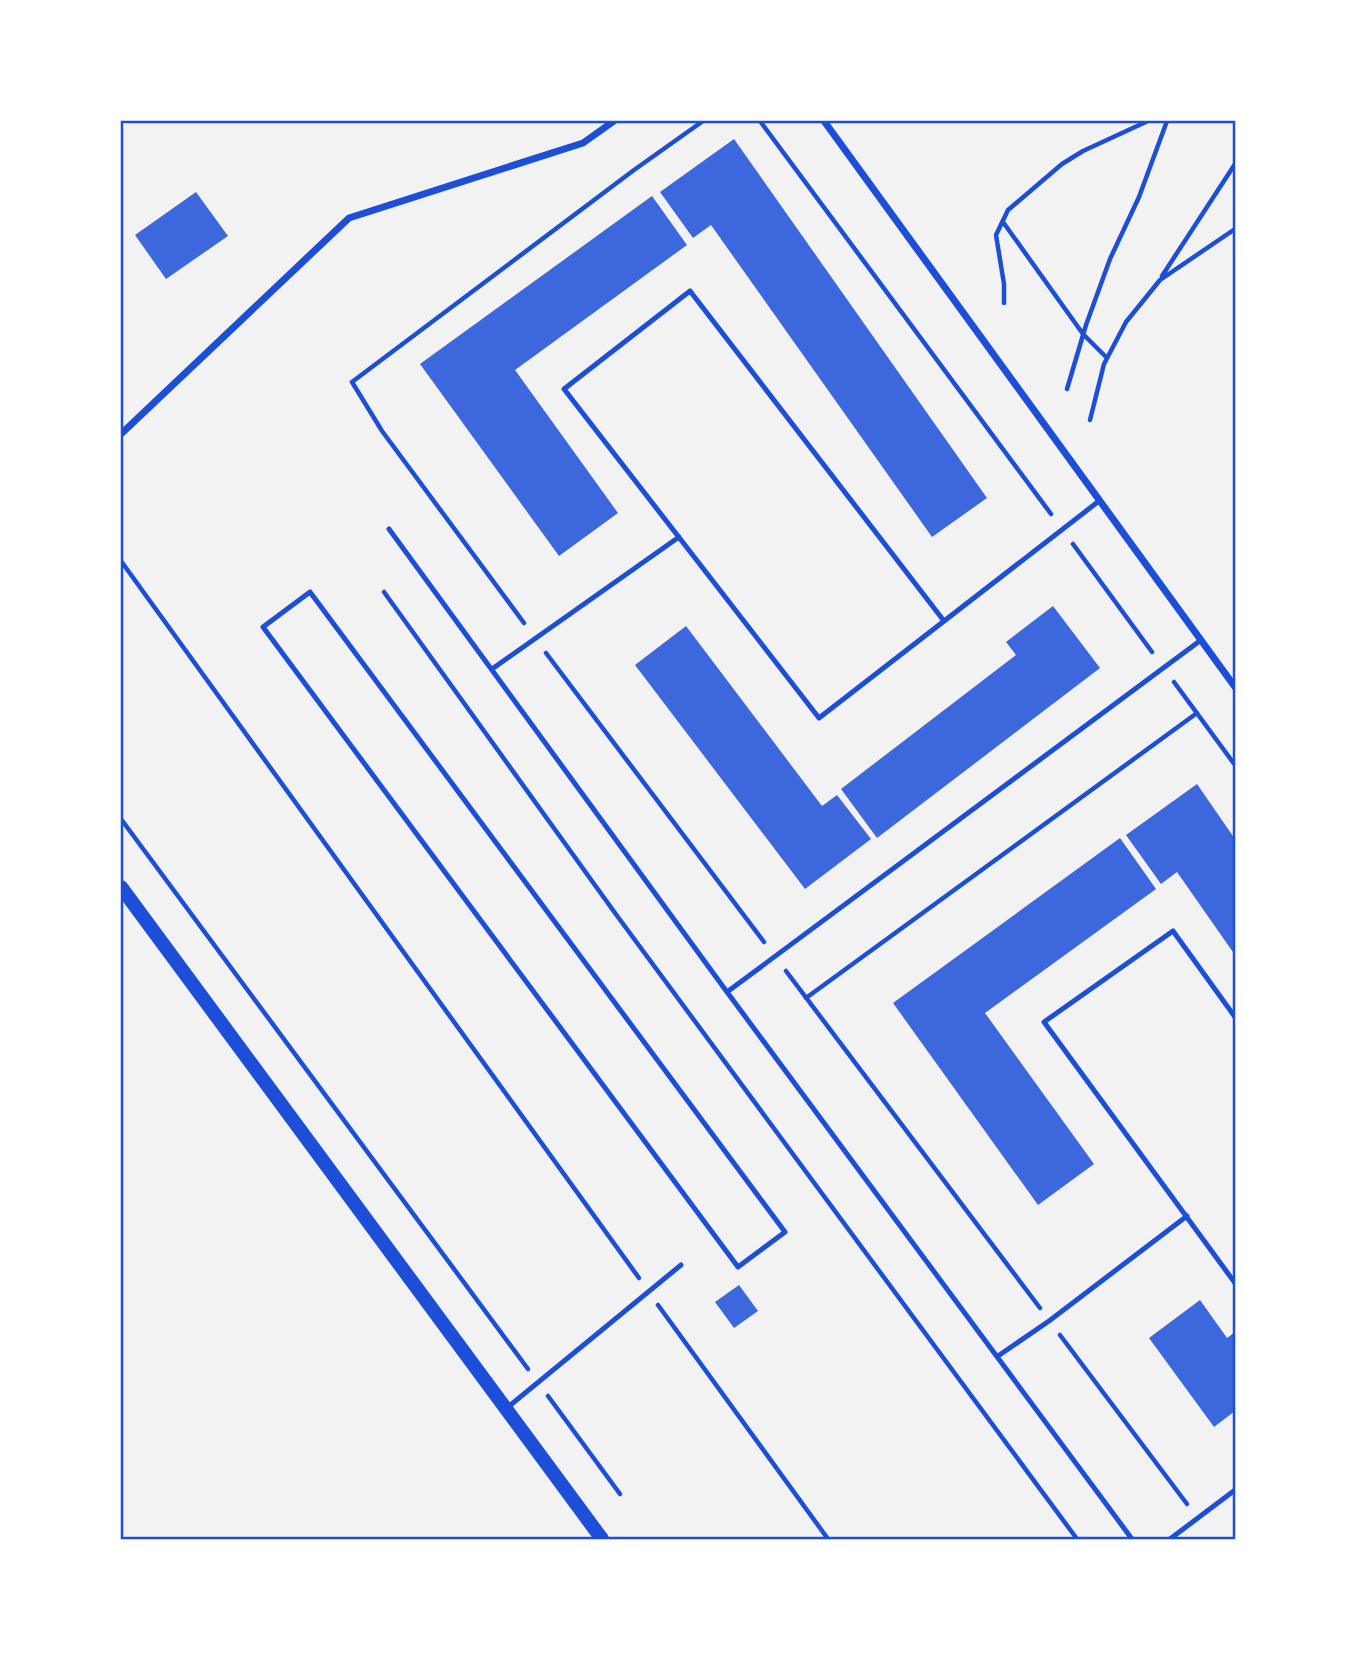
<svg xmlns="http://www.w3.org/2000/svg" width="1356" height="1660" font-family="'Exo 2',sans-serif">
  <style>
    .building { fill: #3d67dc }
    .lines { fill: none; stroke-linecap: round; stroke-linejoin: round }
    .path { stroke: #1d4ed8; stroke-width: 4.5 }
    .service { stroke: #1d4ed8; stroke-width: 5 }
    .minor { stroke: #1d4ed8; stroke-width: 7 }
    .secondary { stroke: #1d4ed8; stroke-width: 14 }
    .neatline { fill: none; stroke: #1d4ed8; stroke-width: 2.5 }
  </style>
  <rect width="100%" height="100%" fill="#f2f2f2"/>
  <path class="building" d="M734 139 987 498 932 537 711 225 693 238 660 192Z
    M196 192 228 236 166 279 135 235Z
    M652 196 687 245 515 370 618 513 559 556 420 364Z
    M1053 606 1100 668 877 838 841 789 1016 655 1006 642Z
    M686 626 822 806 837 795 871 839 805 889 635 665Z
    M1197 784 1235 839V955L1177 872 1161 884 1126 835Z
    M1120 838 1156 889 985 1013 1094 1164 1038 1205 893 1003Z
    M739 1285 758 1311 734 1328 715 1302Z
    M1200 1300 1227 1338 1235 1332V1411L1214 1427 1149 1338Z"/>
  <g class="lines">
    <path class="path" d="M760 121 1051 514
      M1003 222 1083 334 1107 358
      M1162 276 1235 164
      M1004 303V284L996 235 1008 210 1062 164 1083 151 1148 121
      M1067 389 1086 325 1110 259 1139 197 1167 121
      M1090 420 1104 364 1126 322 1160 280 1235 229
      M1073 544 1152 652
      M121 561 639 1278
      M384 592 615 913 1077 1539
      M524 623 382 431 352 382 634 170 703 121
      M546 653 764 942
      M1174 682 1235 765
      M121 819 528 1369
      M786 971 1040 1308
      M806 998 1197 713
      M658 1305 828 1539
      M1060 1335 1187 1504
      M548 1396 620 1494"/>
    <path class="service" d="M389 529 727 992 1132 1539
      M310 592 785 1232 738 1267 263 627Z
      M944 621 690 291 564 389 819 718 1099 501
      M492 669 679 537
      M727 992 1201 640
      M1235 1017 1173 931 1044 1022 1235 1283
      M998 1356 1049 1321 1187 1216
      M508 1407 681 1265
      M1170 1539 1235 1490"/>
    <path class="minor" d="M824 121 1235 687
      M121 434 349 218 583 143 614 121"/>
    <path class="secondary" d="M121 887 602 1539"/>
  </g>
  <rect width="1356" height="1660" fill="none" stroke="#ffffff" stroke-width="245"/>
  <rect x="122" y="122" width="1112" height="1416" class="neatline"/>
</svg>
